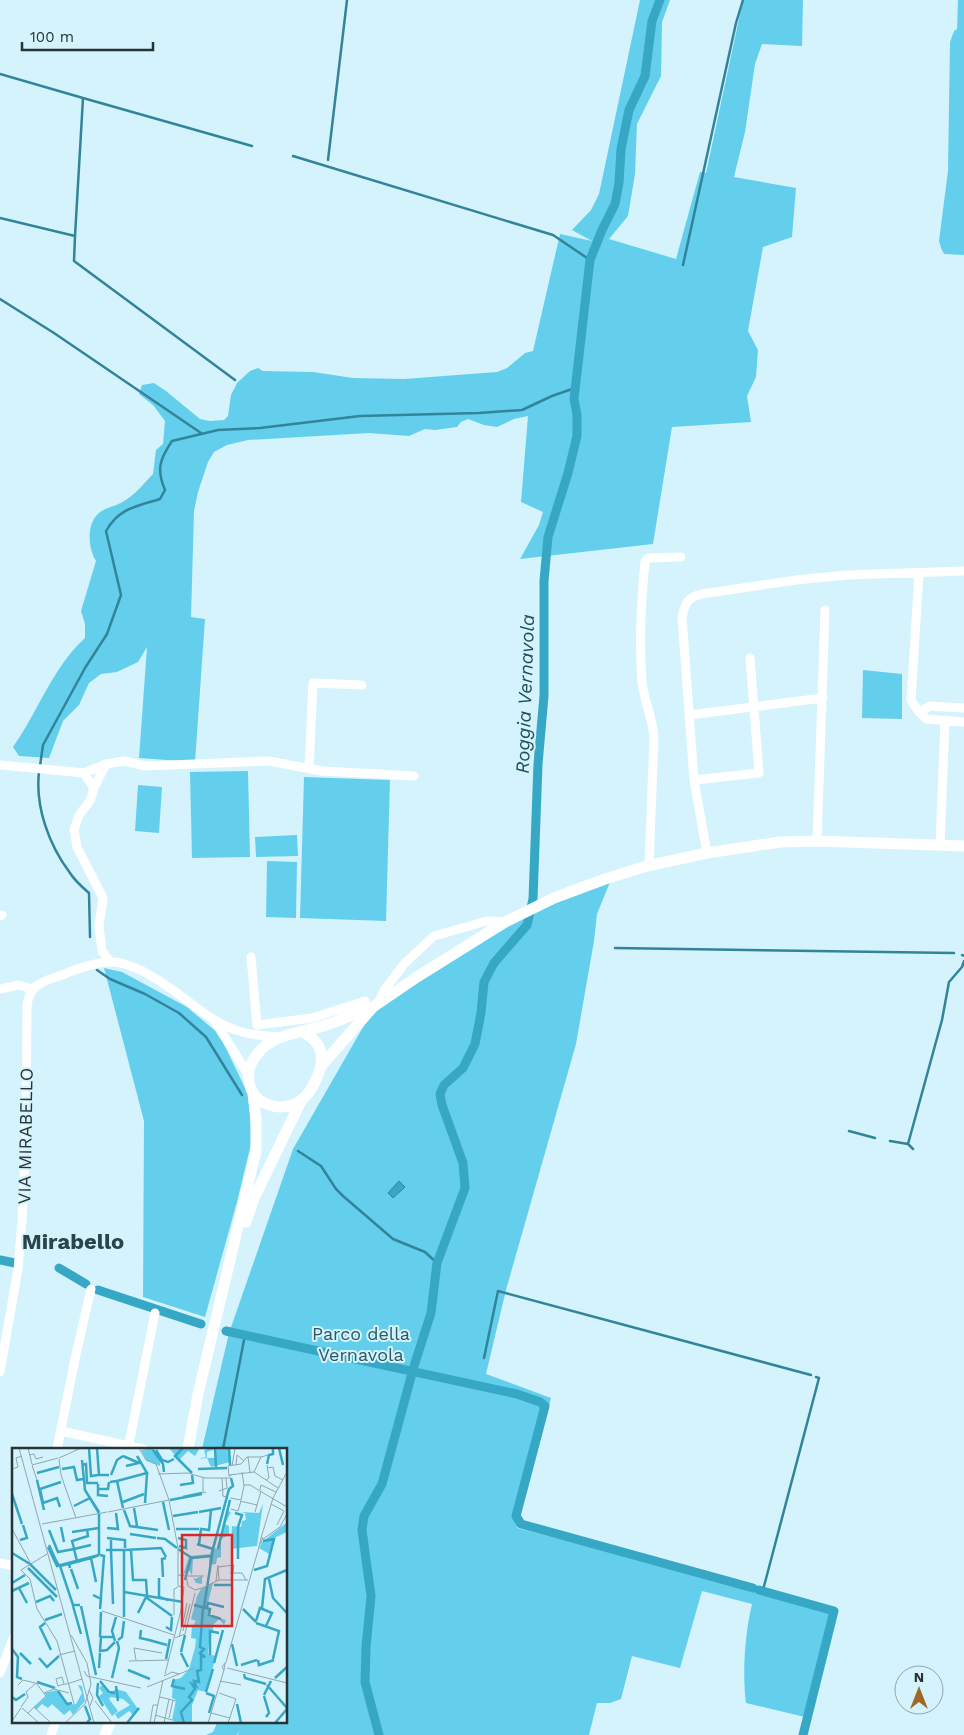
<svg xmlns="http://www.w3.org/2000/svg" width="964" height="1735" font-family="'Work Sans',sans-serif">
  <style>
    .green { fill: #64cfed }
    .water { fill: #36a7c4; stroke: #32849a }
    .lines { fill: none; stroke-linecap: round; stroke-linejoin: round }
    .stream { stroke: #32849a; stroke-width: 2.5 }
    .canal { stroke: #36a7c4; stroke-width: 9 }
    .minor { stroke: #fff; stroke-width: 9 }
    .tertiary { stroke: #fff; stroke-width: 11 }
    .labels { text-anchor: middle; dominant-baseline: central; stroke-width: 4; stroke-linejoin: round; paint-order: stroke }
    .street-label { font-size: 18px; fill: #283337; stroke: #d5f3fc }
    .park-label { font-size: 18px; fill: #2a5966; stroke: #d5f3fc }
    .water-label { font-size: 19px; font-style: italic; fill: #1f4e5b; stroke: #d5f3fc }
    .district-label { font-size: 22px; font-weight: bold; fill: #2a444c; stroke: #d5f3fc }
    .inset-river { fill: none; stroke: #36a7c4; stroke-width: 2.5 }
    .inset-road { fill: none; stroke: #90a6ad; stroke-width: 1 }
    .view { fill: #d62828; fill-opacity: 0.15; stroke: #d62828; stroke-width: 2.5 }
    .inset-edge { fill: none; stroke: #283337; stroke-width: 2.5 }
  </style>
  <rect width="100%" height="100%" fill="#d5f3fc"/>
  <path class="green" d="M640 0H670L662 22 661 76 637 124 635 174 628 216 609 239 676 259 700 172 706 173 743 0H803L802 46 762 44 755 64 745 132 734 177 796 188 792 237 763 247 748 331 758 350 756 377 747 396 751 422 672 427 653 544 520 559 539 525 543 512 521 502 528 416 514 419 497 427 484 425 468 419 461 422 457 427 435 430 425 429 409 436 369 433 248 440 227 445 214 452 208 462 198 492 194 511 191 617 205 619 195 762 139 758 147 647 138 662 117 672 101 674 89 683 79 705 63 721 49 758 19 756 13 747C38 712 52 668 85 638V624L81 611 96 561C88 548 86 524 99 513 106 507 117 506 124 501 135 495 144 483 153 474L156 450 163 444 165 421 153 405 139 394 142 385 154 383 166 391 200 419 210 421 224 420 228 416 231 395 237 383 250 371 258 368 263 371 313 372 353 378 404 379 497 372 507 368 525 353 533 351 560 234 592 241 572 230 591 210 599 194Z
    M958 0H964V255L944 254 941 248 939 241 948 171 950 42 954 31 957 29Z
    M863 670 902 674V719L862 718Z
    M248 771 250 857 192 858 190 772Z
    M304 777 390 780 386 921 300 918Z
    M138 785 162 787 159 833 135 831Z
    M297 835 298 856 256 857 255 837Z
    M267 861 297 862 296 918 266 917Z
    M610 882 597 914 594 941 576 1044 506 1290 486 1374 551 1398 517 1528 837 1610 809 1718 746 1703C742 1673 745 1633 752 1604L702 1591 680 1668 632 1656 621 1699 610 1703H597L589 1735H238L239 1731 237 1735H206L213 1732 218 1721H286V1449H202L229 1333 293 1149 370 1015 450 960 539 909Z
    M104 968 122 972 187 1007 219 1034 248 1094 252 1140 237 1202 205 1317 143 1297 144 1121Z"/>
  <path class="water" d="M399 1181 405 1187 393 1198 388 1193Z"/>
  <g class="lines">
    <path class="stream" d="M0 74 83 98 75 236 0 218
      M83 98 252 146
      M293 156 553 235 590 260
      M328 160 347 0
      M75 236 74 261 235 380
      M683 265 736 23 743 0
      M0 299 54 333 201 433
      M40 766 43 745 85 668 107 634 121 595 106 531C119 508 137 506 160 499L165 490C156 469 160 459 172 441L218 430 260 428 360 416 479 413 522 410 552 396 575 388
      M39 772C35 807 49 845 70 873 75 881 82 887 89 893L90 937
      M615 948 954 953
      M962 955 964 956
      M97 970 110 979 145 994 179 1013 206 1037 242 1095
      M849 1131 875 1138
      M890 1141 908 1144 942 1020 949 982 962 967 964 961
      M908 1144 913 1149
      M298 1151 321 1166 336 1189 343 1196 393 1239 425 1252 437 1263
      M484 1358 498 1291 811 1375
      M223 1449 245 1335
      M763 1590 819 1378 816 1377"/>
    <path class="canal" d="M0 1260 15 1263
      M59 1268 86 1284
      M98 1290 201 1324
      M226 1331 517 1394 540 1402 545 1406 516 1516 521 1524 753 1588
      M414 1366 431 1313 437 1263 465 1188 463 1163 442 1105 440 1094 444 1085 463 1068 475 1044 481 1013 484 982 494 963 527 925 533 899 538 764 544 696V581L548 537 568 473 577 436V415L574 399 590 260 602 230 615 204 619 183 621 149 629 110 645 76 652 21 660 0
      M759 1590 834 1611 803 1735
      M379 1735 365 1682 366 1647 371 1596 362 1530 364 1516 382 1484 411 1377"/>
    <path class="minor" d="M919 573 911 700 919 712 927 719 964 722
      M919 712 930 706 964 708
      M690 715 823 698
      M0 765 84 773 94 788 90 801 79 815 74 830 77 847 103 898 99 926 102 951 110 962
      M309 769 313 683 362 685
      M84 773 106 764 124 761 145 766 269 761 322 771 414 776
      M694 780 759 773 750 658
      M94 788 106 764
      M817 841 825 610
      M940 845 945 721
      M707 853 694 780 682 617C685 603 688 597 702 594L796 580 847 575 964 571
      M649 865 654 738C653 719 644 701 642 682 639 642 641 601 645 562L648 558 681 557
      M0 916 2 915
      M251 957 257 1025 312 1018 365 1001
      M0 989 18 985 33 989
      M378 1003 385 989 405 963 434 936 487 921 505 922
      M214 1020 248 1074
      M0 1372 18 1269 22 1221 26 1137 27 1007C28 988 40 982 56 977 73 971 93 962 111 962 144 962 186 1002 213 1019 235 1033 253 1035 278 1037
      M61 1431 143 1449
      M57 1449 75 1359 91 1289
      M128 1449 155 1313
      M0 1563 14 1566
      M0 1673 14 1636
      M51 1735 56 1721"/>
    <path class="tertiary" d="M303 1032C309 1036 316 1040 319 1047 327 1063 313 1092 300 1101 284 1112 259 1107 251 1089 248 1081 247 1072 251 1064 266 1032 300 1034 329 1024 343 1020 356 1012 371 1007
      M322 1065 373 1007 417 977 505 922 554 898 605 879 647 866 707 853 780 842 817 841 964 846
      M246 1222 254 1198 301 1101
      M188 1449 198 1394 256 1151V1119L253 1094
      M105 1735 111 1721"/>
  </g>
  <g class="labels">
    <g class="street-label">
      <text transform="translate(25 1136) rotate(-89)">VIA MIRABELLO</text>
    </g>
    <g class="park-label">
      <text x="361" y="1333">Parco della<tspan x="361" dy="21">Vernavola</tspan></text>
    </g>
    <g class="water-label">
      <text transform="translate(525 694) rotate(-88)">Roggia Vernavola</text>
    </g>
    <g class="district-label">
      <text x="73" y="1241">Mirabello</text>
    </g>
  </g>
  <g transform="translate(12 1448)">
    <rect width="275" height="275" fill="#d5f3fc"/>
    <path d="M141 0 148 14V18L135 13 129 2ZM157 0H188L183 8 176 3 167 12ZM204 0H216L218 14 199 19 195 10 186 11 194 9 192 2 195 1H203L195 4V10H203ZM215 50 202 100 205 101 215 63 219 64 213 76 217 78V87L209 91V109L205 110 204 116 197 117V109L181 111 180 128 183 131 190 128V136L184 135 177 122 171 127 177 108 198 106ZM251 56 245 98 219 101 220 78 229 79 230 73 234 72 233 65 228 64 247 65ZM274 75 275 84 262 90 257 106 247 100 250 94ZM201 135 195 159 199 161 197 167 214 172 212 177 207 171 201 177V183H198L196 206 204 208 194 244 186 242 180 257V275H164L160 272 164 252 160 250 161 232 169 230 177 221 183 200 184 191 179 190 180 179 184 173 179 171 185 148 189 141ZM66 237 70 238 73 253 61 267 58 262 52 267 40 256 36 260 30 256 24 262 22 259 34 249 33 245 45 242 54 257 64 256 70 245ZM90 237 97 246 104 241 114 244 126 261 121 267 117 263 106 271 103 266 118 257 111 251 99 249 97 251 106 263 100 268 87 248 91 245 87 240Z" fill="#64cfed"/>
    <path class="inset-river" d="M77 0 79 28 86 27M85 0 87 27H97M171 0 163 8 180 25M203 0 204 19M217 0 218 17M267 0 271 17M141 2 151 16 152 24M144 2 150 12 156 14 162 11M111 8 127 15 114 18M70 12 73 42 87 65M255 16 257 7 261 6V0M70 17 74 16 75 35H86M50 21 62 19 65 32 71 31M186 21 215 20M25 25 47 19M99 27 105 12 111 8M25 32 32 62M105 33 135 25 125 8M98 34 105 33 111 60M86 36V47L96 48M168 37 181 35 180 27M28 41 31 55 45 50 48 59M28 41 49 34M87 41H96L97 34M0 46 10 76M171 49 190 45M78 50 87 64M158 52 190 46M111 54 132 46M151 54 157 82M133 55 135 26M62 58 78 50M122 60 125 78M112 62 118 78 146 82M187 64 209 60M223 65 230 67 226 79M87 66V107M161 68 186 64M49 79 52 94M95 80 106 81 104 65M164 81H187M37 82 46 104 62 101M60 84 87 80M118 86 144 90M95 90 113 92V100M145 90 153 91 165 100M166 90 174 92V100L167 98M8 92 15 90 11 77M185 96 201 101M187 96 189 81 197 82 199 62M37 97 46 117H49M36 99 45 118 87 107M37 99 47 118M62 100 60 93 76 88 75 81M166 101 180 110M206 101 218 52M94 102H99V90M99 102 101 156M99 102H112V144L171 154M113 102 149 100 154 109M119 102 121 132H134L135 147 126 165M0 105 18 116 44 142M88 107 92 108 88 161M226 111V79M65 113 62 101 79 97M56 116 48 118 61 157H68M16 120 45 149M58 120 57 116 79 110M59 121 66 141M242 122 255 118 262 91 251 93M151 129 150 111 154 110M147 130V149L156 152M257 131 261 150 275 165M173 132 179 110 200 108M84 134 79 110 87 107M0 135 13 127M202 137H219M7 140 15 155M0 143 17 135M81 147 89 151 88 161M135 150 160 168M24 154 38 148 42 153M182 157 198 161 197 167 209 171M61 158 69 186M69 158 84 227M192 159 201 101 217 41 221 38 219 30M195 159 196 155 212 159M250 160 253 131 275 122M231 161 244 174M112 169V144M33 172 50 166M244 173 248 160 260 165 254 178M33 175 28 179 39 202M244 175 267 183 261 211M154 179 159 182 160 169M129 182 128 190 137 192M88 189 89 164M102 189H89L88 203 95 202 103 194M106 192 110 189 112 173M137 192 155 197M103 193 100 183 104 169M220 196 225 218M0 201 6 209 5 229 10 231M169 204 173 187M8 205 19 216M169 205 176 219M198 207V183L207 185M27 210 35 219 47 208M154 211 158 191M246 212 247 217 262 212M202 215 211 182M229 217 245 212M87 220 88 205M116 222 138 231M232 226 233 230 254 236M100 230 107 200 105 193M263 230 275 219M162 231 160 238 173 241M88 233 97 244 103 245M25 234 43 240M86 235 85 247 91 258M255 237 275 260M104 238 106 253M46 243 55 256 60 255M194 244 201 221M194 245 202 248 197 265M252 247 259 233M252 248 257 265 254 269M0 249 4 252 13 246M225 256 229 275M73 258 78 271 75 275M115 275 127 260M172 275 169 264 180 252 177 249 183 241 180 236 184 238 182 233 187 234 185 223 189 222V208L193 209 188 205 192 201 188 199 191 160M263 275 275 261"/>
    <path class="inset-road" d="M7 0 82 275M16 0 20 16M127 0 134 12 144 16 157 52 166 100V138L172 139M17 7 22 6 24 11 31 9M236 9 238 24M47 10 69 0M47 11 49 27 64 70M20 17 46 10M20 17 25 32M224 17 225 7 232 13M220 18 223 0M255 20 261 19 263 28 271 32M0 21 6 19 4 10 10 8M242 24 249 9 256 7M146 26 176 25 193 30H217L219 27M217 27 242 24 266 40M217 28 216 18 229 16 235 9H249M191 30V45L194 44M210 30 211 48 214 49M254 32 257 30 255 17M232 37H238L275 59M248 42 249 37 264 44M207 43 215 40 214 30M218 50 229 52 232 38 230 24M228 53 245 57M259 56 272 63 265 77M219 61 226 63 229 53M96 64 157 52M243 64 249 43M30 76 95 64M0 81 18 114M249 90 261 50 275 24M251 91 268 79 275 66M35 106 9 122 18 131 25 161 45 193 62 256M218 125H230L234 132M166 127 174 128 176 138M174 128H192M207 132 206 119 222 117 221 125M204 133 206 117M176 138 183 142 190 140M190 140 207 132H236M90 163 162 187M162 167V141L166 139M172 170 175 155M171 183 178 156M167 189 172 170M163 190 173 186 183 145M47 207 63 203M124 212 122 200 150 205M117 213 157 212M213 215 212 222 210 219 214 214 247 99 249 90H251L248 96M215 220 275 235M72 223 75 228 129 240M153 226 169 162 172 139M152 228 160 224 167 226M208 233 229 237M52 236 46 238 44 231 50 229 52 236H55M55 236 70 231M6 237 11 232 23 235M135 239 182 220M77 242 81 250 78 258M32 245 42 241 57 245M207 245 224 251 216 275M148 249 164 253M83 253 100 275M9 259 16 249 14 244 24 235M22 259 39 275M10 260 27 275M16 265 34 248 24 235M199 265 218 270M143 267 160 272M157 270 161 252M0 273 9 260M53 275 73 256 79 236 75 215 59 187M138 275 141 257H146M142 275 151 232M152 275 157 251M196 275 212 222"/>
    <path class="view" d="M170 87H220V178H170Z"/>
    <rect width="275" height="275" class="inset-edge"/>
  </g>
  <g transform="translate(919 1690)"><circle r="24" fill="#d5f3fc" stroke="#90a6ad"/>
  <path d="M0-4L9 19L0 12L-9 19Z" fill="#9f6923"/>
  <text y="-8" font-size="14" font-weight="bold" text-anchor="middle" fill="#283337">N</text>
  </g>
  <path d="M22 42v8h131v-8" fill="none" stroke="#283337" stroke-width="2.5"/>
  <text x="30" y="42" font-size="15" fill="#283337" stroke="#d5f3fc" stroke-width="4" paint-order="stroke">100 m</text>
</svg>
